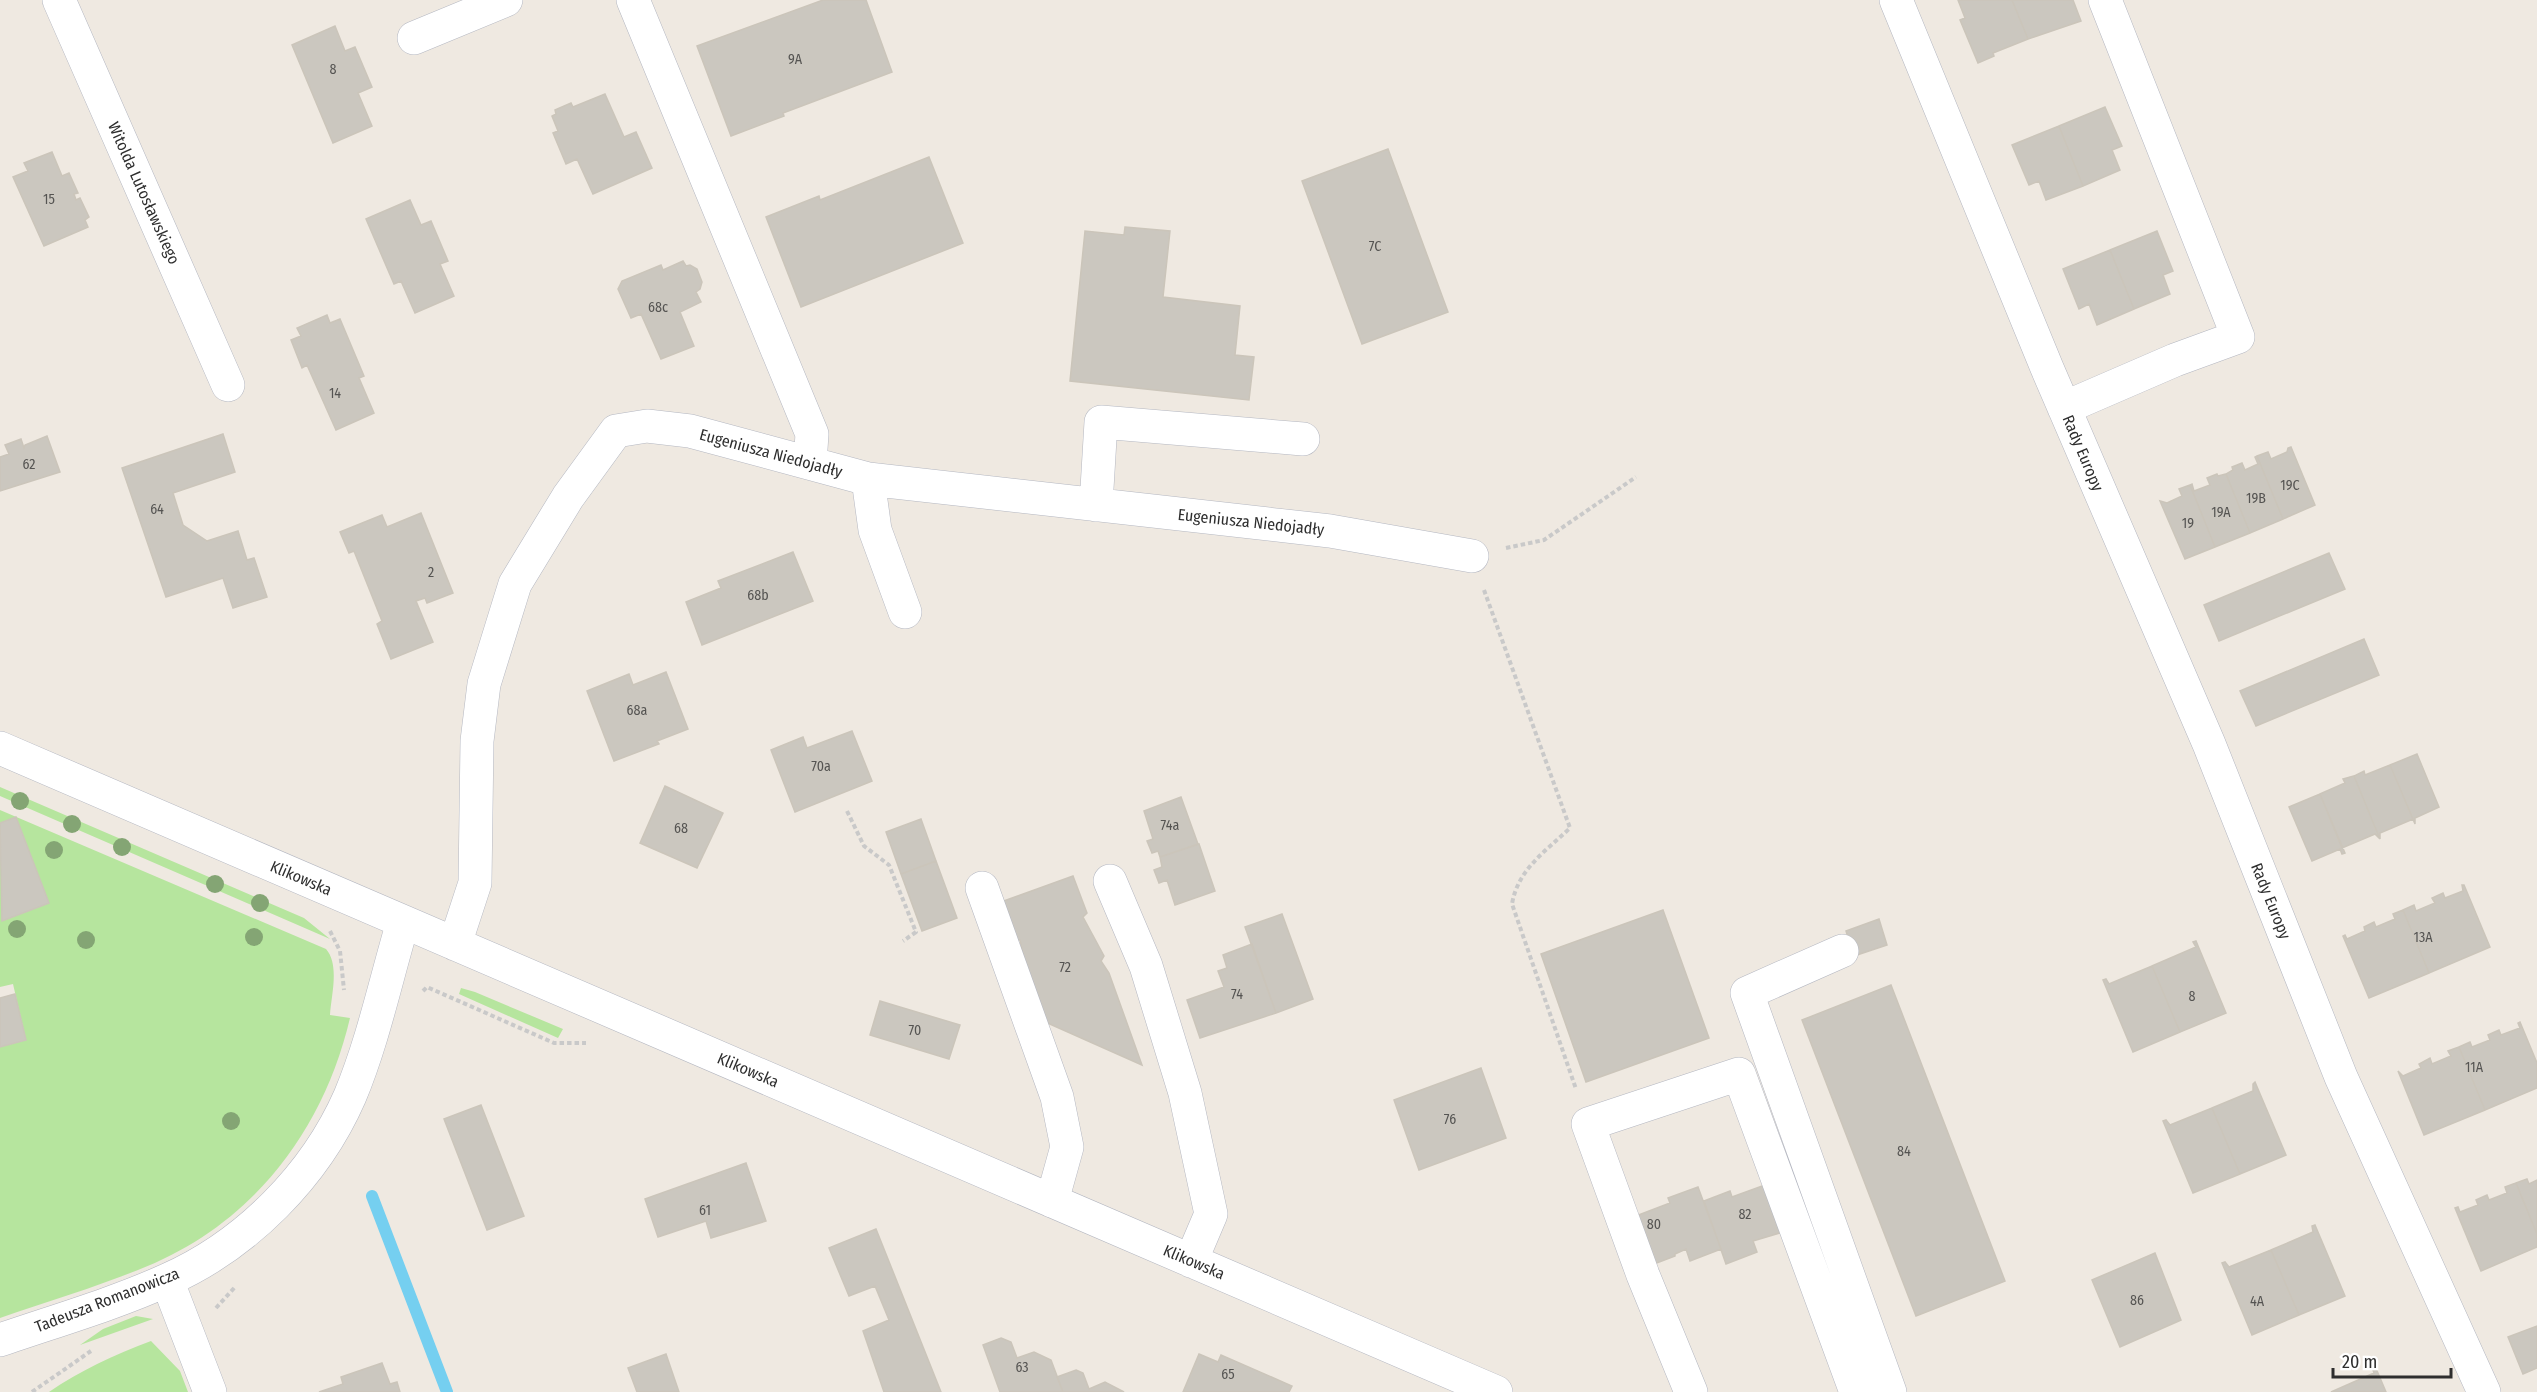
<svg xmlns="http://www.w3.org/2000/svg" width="2537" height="1392" font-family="'Fira Sans Condensed',sans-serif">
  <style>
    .green { fill: #b6e59e }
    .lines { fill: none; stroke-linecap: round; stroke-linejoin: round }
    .stream { stroke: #75cff0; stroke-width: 12 }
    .building { fill: #cbc7bf; stroke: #cbc5ba; stroke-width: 1.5 }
    .minor-casing { stroke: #b4b7c1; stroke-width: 34 }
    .path { stroke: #c9c9c9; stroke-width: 4; stroke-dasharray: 4.5 3; stroke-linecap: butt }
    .minor { stroke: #fff; stroke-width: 33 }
    .tree { fill: #84a574 }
    .labels { text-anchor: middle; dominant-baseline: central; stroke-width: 4.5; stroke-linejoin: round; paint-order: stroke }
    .number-label { font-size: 14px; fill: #555452 }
    .street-label { font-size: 16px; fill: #2e2e2e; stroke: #fff }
  </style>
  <rect width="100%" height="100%" fill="#efe9e1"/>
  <path class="green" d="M0 787 304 918 330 939 0 796Z
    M0 810 326 949C340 965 331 996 330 1015L350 1018C323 1133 250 1227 138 1270 93 1288 46 1302 0 1318V1047L26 1040 13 984 0 987Z
    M461 988 475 992 563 1029 558 1038 459 994Z
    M136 1316 153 1319 80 1345 103 1329Z
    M151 1341 180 1371 188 1392H49C81 1370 114 1355 151 1341Z"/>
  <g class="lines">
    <path class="stream" d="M372 1196 447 1392"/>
  </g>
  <path class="building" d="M823 0H866L892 72 783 113 784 116 731 136 697 46Z
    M1958 0H2012L2028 39 1993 53 1994 56 1978 63 1960 20 1965 18Z
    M2012 0H2073L2081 21 2028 39Z
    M335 26 345 51 355 47 372 87 358 93 372 126 333 143 292 45Z
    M605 94 624 137 636 132 652 168 593 194 577 159 566 164 553 133 558 131 552 116 556 114 555 110 571 103 573 107Z
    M2105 107 2122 146 2112 150 2120 170 2083 186 2059 126Z
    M2059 126 2083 186 2046 200 2039 181 2029 185 2012 145Z
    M1388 149 1448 312 1362 344 1302 181Z
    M52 152 62 176 69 173 78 193 74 194 76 200 80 198 89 217 85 220 88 227 44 246 13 177 28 171 24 163Z
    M929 157 963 243 801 307 766 217 819 196 820 200Z
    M410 200 421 225 431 221 448 261 440 264 454 296 415 313 401 281 394 284 366 219Z
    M1125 227 1170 231 1163 297 1240 306 1235 355 1254 357 1249 400 1070 381 1085 231 1124 235Z
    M2157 231 2173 271 2163 275 2170 294 2134 309 2110 250Z
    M2110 250 2134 309 2097 325 2089 304 2079 309 2063 269Z
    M683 261 686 266 690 265 697 269 702 282 700 289 696 292 701 302 680 312 694 346 661 359 641 314 631 318 618 289 622 281 661 265 663 270Z
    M327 315 330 323 340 319 364 376 359 378 374 413 336 430 307 365 302 368 291 340 301 336 297 328Z
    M223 434 235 472 173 493 183 525 207 541 238 531 247 560 254 558 267 597 233 608 223 578 166 597 122 468Z
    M47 436 60 472 0 491V457L9 454 5 445 21 439 24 448 25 445Z
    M2291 447 2315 505 2283 519 2257 456 2268 452 2271 459 2287 452 2288 448Z
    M2257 456 2283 519 2250 533 2226 474 2233 470 2232 467 2242 463 2245 470 2258 464 2255 457Z
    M2217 474 2218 476 2226 474 2250 533 2215 547 2190 485 2192 484 2194 491 2210 485 2207 478Z
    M2190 485 2215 547 2185 559 2160 501 2167 503 2182 496 2179 489Z
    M421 513 453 593 427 603 425 598 416 601 433 642 391 659 377 624 382 621 354 551 349 553 340 532 382 515 387 527Z
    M793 552 813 601 702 645 686 602 721 588 718 581Z
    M2329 553 2345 589 2219 641 2204 605Z
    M2364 639 2379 675 2256 726 2240 691Z
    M666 672 688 729 657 741 659 744 614 761 587 691 629 674 633 685Z
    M852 731 872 781 795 812 771 750 803 737 807 748Z
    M2417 754 2439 807 2415 818V824L2390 765Z
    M2390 765 2413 819 2380 833V839L2354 776 2364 771 2365 775Z
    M2354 776 2380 839 2375 834 2342 848 2320 794 2345 783 2343 779Z
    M665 786 723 813 697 868 640 843Z
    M2320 794 2345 853 2342 854 2340 849 2312 861 2289 807Z
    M1181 797 1198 844 1160 857 1158 851 1152 853 1147 841 1153 839 1144 811Z
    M16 817 49 903 2 921 0 823Z
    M921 819 936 861 901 874 886 832Z
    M1199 844 1215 891 1175 905 1167 880 1159 883 1154 870 1162 867 1160 857Z
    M936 861 957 918 922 931 901 874Z
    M1073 876 1087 913 1083 917 1104 956 1101 961 1109 973 1142 1065 1045 1022 1029 984 1020 940H1015L1001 902Z
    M2462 885H2464L2490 947 2429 973 2403 910 2414 905 2416 911 2435 903 2432 898 2443 893 2445 898 2463 891Z
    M1663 910 1709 1038 1586 1082 1541 954Z
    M2403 910 2429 973 2369 998 2343 936 2345 935 2347 939 2365 931 2364 927 2374 922 2376 927 2395 919 2393 914Z
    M1282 914 1313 999 1276 1013 1245 927Z
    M1879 919 1887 945 1854 956 1846 931Z
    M2196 941 2226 1013 2180 1032 2152 966 2196 947 2193 942Z
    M1252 944 1276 1013 1200 1038 1187 1000 1224 987 1218 971 1227 968 1223 955Z
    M2152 966 2180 1032 2133 1052 2103 980 2106 979 2109 984Z
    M1891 985 2005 1281 1916 1316 1802 1020Z
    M15 994 26 1040 0 1047V998Z
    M880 1001 960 1025 949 1059 870 1035Z
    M2520 1022 2537 1063V1088L2485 1110 2459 1047 2470 1042 2472 1047 2490 1040 2488 1035 2499 1030 2501 1035 2520 1028 2518 1023Z
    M2459 1047 2485 1110 2424 1135 2398 1071 2403 1076 2421 1068 2419 1064 2430 1058 2432 1064 2451 1056 2448 1051Z
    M1481 1068 1506 1138 1419 1170 1394 1100Z
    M2255 1082 2286 1155 2240 1174 2212 1108 2253 1091V1084Z
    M481 1105 524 1216 487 1230 444 1119Z
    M2212 1108 2240 1174 2193 1193 2163 1121 2166 1120 2170 1125Z
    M746 1163 766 1221 711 1238 706 1221 658 1237 645 1199Z
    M2527 1179 2529 1184 2537 1180V1234L2516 1183Z
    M2516 1183 2537 1234V1247L2481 1271 2455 1208 2458 1207 2460 1212 2478 1205 2476 1200 2487 1195 2489 1200 2507 1193 2505 1187Z
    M1765 1185 1783 1232 1753 1241 1757 1252 1726 1264 1704 1201 1730 1191 1732 1197Z
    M1698 1187 1721 1249 1690 1261 1686 1249 1675 1254V1256L1654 1264 1636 1216 1670 1203 1668 1198Z
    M2315 1225 2345 1296 2299 1315 2271 1250 2313 1232 2312 1226Z
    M876 1229 941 1392H884L863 1331 889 1320 875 1286 849 1296 829 1248Z
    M2271 1250 2299 1315 2252 1335 2222 1263 2225 1262 2229 1267Z
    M2155 1253 2181 1320 2120 1347 2092 1280Z
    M2537 1326V1368L2523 1374 2508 1337Z
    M1001 1338 1011 1342 1017 1358 1034 1352 1051 1360 1063 1392H1000L983 1345Z
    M666 1354 679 1392H637L628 1368Z
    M1199 1354 1218 1362 1221 1355 1292 1386 1289 1392H1183Z
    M382 1363 390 1384 397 1382 400 1392H319L343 1384 341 1377Z
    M2375 1366 2386 1392H2331L2374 1373 2372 1367Z
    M1076 1370 1083 1373 1089 1389 1105 1382 1124 1392H1063L1057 1377Z"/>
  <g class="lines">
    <g class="minor-casing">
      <path id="minor" d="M59 0 228 385
        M633 0 812 434 810 463
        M1896 0 2047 368 2209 744 2341 1077 2484 1392
        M414 38 506 0
        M2064 408 2175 360 2238 337 2105 0
        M868 479 875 530 905 612
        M1096 505 1101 422 1303 439
        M0 748 1496 1392
        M1110 881 1146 966 1185 1093 1211 1214 1191 1261
        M982 888 1057 1097 1067 1147 1052 1201
        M455 944 475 883 477 741 484 684 515 584 568 497 616 431 647 426 690 431 868 479 1330 531 1472 556
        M1842 951 1747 993 1890 1392
        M167 1280 210 1392
        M0 1340C55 1321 114 1304 167 1280 246 1245 315 1176 350 1096 373 1041 386 979 403 922
        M1691 1392 1643 1275 1588 1124 1739 1074 1856 1392"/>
    </g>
    <path class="path" d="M1506 548 1544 540 1636 477
      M1484 590 1570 828C1545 852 1518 869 1512 904L1576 1089
      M847 811 864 846 889 865 916 932 903 941
      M330 931 340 951 344 990
      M423 991 427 987 554 1043H586
      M216 1308 235 1287
      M32 1392 91 1351"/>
    <use href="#minor" class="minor"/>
  </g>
  <g class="tree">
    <circle cx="20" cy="801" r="9"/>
    <circle cx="72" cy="824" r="9"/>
    <circle cx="122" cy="847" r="9"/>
    <circle cx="54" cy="850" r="9"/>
    <circle cx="215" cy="884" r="9"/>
    <circle cx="260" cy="903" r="9"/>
    <circle cx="17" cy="929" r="9"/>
    <circle cx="254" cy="937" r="9"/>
    <circle cx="86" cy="940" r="9"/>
    <circle cx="231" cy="1121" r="9"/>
  </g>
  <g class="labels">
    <g class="number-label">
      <text x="795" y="59">9A</text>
      <text x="333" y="69">8</text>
      <text x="49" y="199">15</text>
      <text x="1375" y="246">7C</text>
      <text x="658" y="307">68c</text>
      <text x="335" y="393">14</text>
      <text x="29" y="464">62</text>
      <text x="2290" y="485">19C</text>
      <text x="2256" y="498">19B</text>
      <text x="157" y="509">64</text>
      <text x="2221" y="512">19A</text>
      <text x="2188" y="523">19</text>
      <text x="431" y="572">2</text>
      <text x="758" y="595">68b</text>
      <text x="637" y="710">68a</text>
      <text x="821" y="766">70a</text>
      <text x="1170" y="825">74a</text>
      <text x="681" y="828">68</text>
      <text x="2423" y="937">13A</text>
      <text x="1065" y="967">72</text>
      <text x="1237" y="994">74</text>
      <text x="2192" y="996">8</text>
      <text x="915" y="1030">70</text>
      <text x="2474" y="1067">11A</text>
      <text x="1450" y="1119">76</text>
      <text x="1904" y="1151">84</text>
      <text x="705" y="1210">61</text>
      <text x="1745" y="1214">82</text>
      <text x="1654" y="1224">80</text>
      <text x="2137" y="1300">86</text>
      <text x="2257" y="1301">4A</text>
      <text x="1022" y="1367">63</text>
      <text x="1228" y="1374">65</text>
    </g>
    <g class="street-label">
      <text transform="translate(144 193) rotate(66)">Witolda Lutosławskiego</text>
      <text transform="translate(771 453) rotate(15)">Eugeniusza Niedojadły</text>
      <text transform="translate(2083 453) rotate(67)">Rady Europy</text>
      <text transform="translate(1251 522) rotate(6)">Eugeniusza Niedojadły</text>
      <text transform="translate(301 878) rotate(23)">Klikowska</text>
      <text transform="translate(2271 901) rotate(68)">Rady Europy</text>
      <text transform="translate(748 1070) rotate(23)">Klikowska</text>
      <text transform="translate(1194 1262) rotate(23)">Klikowska</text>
      <text transform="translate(107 1300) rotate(-21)">Tadeusza Romanowicza</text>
    </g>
  </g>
  <path d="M2333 1368v9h118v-9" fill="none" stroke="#2e2e2e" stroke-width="3"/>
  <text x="2342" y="1368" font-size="18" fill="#2e2e2e" stroke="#ffffff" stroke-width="4.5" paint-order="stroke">20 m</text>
</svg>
